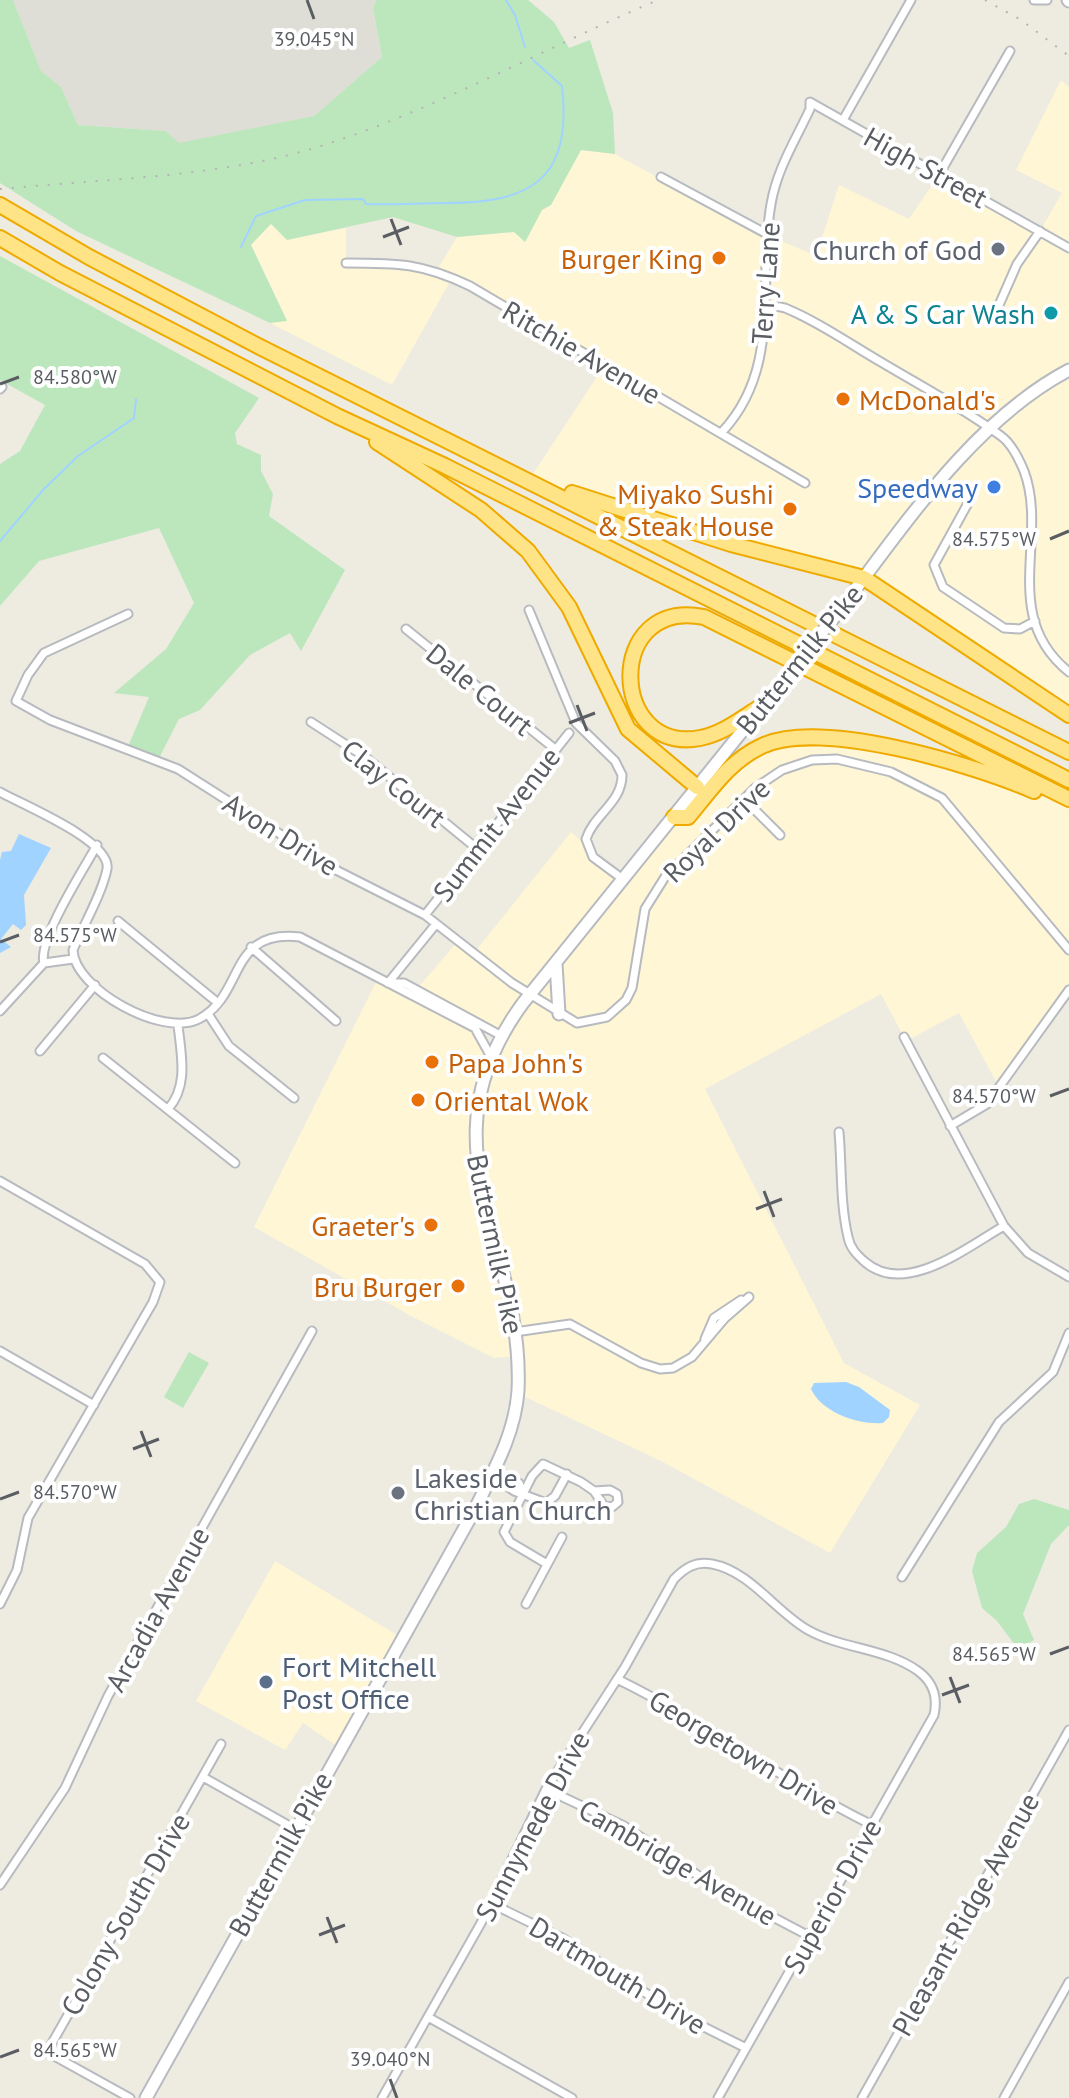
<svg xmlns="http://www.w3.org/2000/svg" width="1069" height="2098" font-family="'PT Sans',sans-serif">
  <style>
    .commercial { fill: #fff6d5 }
    .industrial { fill: #deddd6 }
    .green { fill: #bce7bd }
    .water { fill: #a0d3ff }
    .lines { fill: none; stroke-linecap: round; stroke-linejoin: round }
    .stream { stroke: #a0d3ff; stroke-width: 2 }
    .street-casing { stroke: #b7babf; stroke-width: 11 }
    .secondary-casing { stroke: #b7bbc1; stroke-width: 15 }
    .highway-casing { stroke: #efaa00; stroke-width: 18 }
    .street { stroke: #fff; stroke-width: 7 }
    .secondary { stroke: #fff; stroke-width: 11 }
    .highway { stroke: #ffe487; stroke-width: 14 }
    .rail { stroke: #b3b4b4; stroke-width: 2; stroke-dasharray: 2 10; stroke-linecap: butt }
    .secondary-bridge-casing { stroke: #b7bbc1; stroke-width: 15; stroke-linecap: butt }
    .secondary-bridge { stroke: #fff; stroke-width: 11 }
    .ticks { fill: none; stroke: #5a5e63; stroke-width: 3 }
    .worship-dot { fill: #6b7280; stroke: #fff; stroke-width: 3 }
    .food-dot { fill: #e8710a; stroke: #fff; stroke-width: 3 }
    .culture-dot { fill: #0f9aa8; stroke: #fff; stroke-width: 3 }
    .shop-dot { fill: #3f7fe0; stroke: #fff; stroke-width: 3 }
    .service-dot { fill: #5c6f8a; stroke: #fff; stroke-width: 3 }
    .labels { text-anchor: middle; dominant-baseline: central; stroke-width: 8; stroke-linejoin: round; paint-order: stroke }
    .street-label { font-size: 28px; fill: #5a5e63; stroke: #fff }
    .worship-label { font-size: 28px; fill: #5b616d; stroke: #fff; text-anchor: end }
    .food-label { font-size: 28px; fill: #c56008; stroke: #fff; text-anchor: end }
    .culture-label { font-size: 28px; fill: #0d838f; stroke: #fff; text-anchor: end }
    .shop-label { font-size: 28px; fill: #366cbe; stroke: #fff; text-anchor: end }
    .service-label { font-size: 28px; fill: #4e5e75; stroke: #fff; text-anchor: start }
    .ticks-label { font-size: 20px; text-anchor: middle; fill: #5a5e63; stroke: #fff; stroke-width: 8; stroke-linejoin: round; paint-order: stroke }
  </style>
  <rect width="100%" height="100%" fill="#eeebe1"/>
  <path class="commercial" d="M1061 80 1069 87V716L864 578 731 544 529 480 604 366 452 278 392 385 270 323 287 320 251 245 271 223 287 240 346 228V263L437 270 457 237 514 232 526 241 542 210 551 205 581 150 615 154 741 223 816 256 839 185 909 219 940 173 1040 231 1062 193 1016 170Z
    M827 736 1031 790 1069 809V990L999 1087 959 1013 906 1041 881 994 705 1089 844 1363 920 1405 830 1553 661 1461 517 1393 518 1356 494 1358 411 1316 254 1227 378 978 475 1028 490 1054 500 1036 416 990 458 941 474 953 571 832 624 880 674 817 743 756Z
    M275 1561 402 1638 340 1748 303 1723 285 1750 196 1701Z"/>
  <path class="industrial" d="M13 0H376L373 10 382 57 314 116 179 144 166 131 78 125 61 87 41 71Z"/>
  <path class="green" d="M0 0H13L41 71 61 87 78 125 166 131 179 143 314 116 382 57 373 9 376 0H528L554 22 569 48 590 40 613 113 615 154 581 150 551 205 542 210 525 242 514 232 457 237 393 217 287 240 271 224 251 245 287 321 270 323 76 231 0 183Z
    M0 256 259 398 235 433 237 444 261 455V471L273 494 269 516 345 570 301 651 290 633 250 655 200 710 179 719 158 760 127 749 149 697 114 693 166 649 194 603 159 528 39 561 0 606V464L20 451 45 405 0 380Z
    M189 1352 209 1363 183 1408 164 1397Z
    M1034 1499 1069 1510V1525L1051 1544 1023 1614 1034 1640 1018 1649 997 1621 982 1608 972 1571 977 1553 1006 1527 1019 1504Z"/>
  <path class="water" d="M19 834 51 848 24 895 26 925 21 930 13 924 1 939 11 947 0 953V860L2 852 11 851Z
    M846 1382 859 1387 890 1410 889 1417 883 1423C859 1425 822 1413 811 1389L814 1383Z"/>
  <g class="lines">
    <path class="stream" d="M506 0 515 15 525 47
      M241 247 256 216 305 200 363 199 366 204C393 205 419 203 447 203 531 203 573 179 562 86L533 60
      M0 541 43 490 78 456 134 418 136 399"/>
    <g class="street-casing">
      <path id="street" d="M1034 0H1047
        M843 120 911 0
        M940 173 1010 51
        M661 177 767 234
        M346 263C398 263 422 263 470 286L805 483
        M999 305 1017 264 1040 231
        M767 307C774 306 779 306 785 308 819 322 850 344 881 362 921 386 963 408 1001 436 1011 443 1019 459 1024 471 1049 537 999 616 1069 672
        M0 389 2 387
        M722 432C783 367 757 282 771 204 777 169 795 141 810 109V102L1069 248
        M967 505 934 565 943 587 1004 628 1020 629 1035 621
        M529 610 576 723 615 761 622 775C622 803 594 814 586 839L593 857 624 880
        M128 614 44 653 28 675 16 701 50 720 178 769 338 871 425 915 512 983 577 1023 607 1017 626 1000 632 988 645 909 665 877 755 788 782 770 812 760 837 759 891 772 942 798 1069 950
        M406 629 555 749
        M311 722 365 757 475 847
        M0 792C23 805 112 841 107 869 102 894 83 926 73 950 74 989 163 1038 199 1019 246 994 227 929 300 937L475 1028 490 1055
        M744 799 780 835
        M425 915 569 733
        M118 921 218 1003
        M251 947 336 1021
        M44 963C37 941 85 867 97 845
        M388 983H404L500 1035
        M388 983 436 924
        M0 1011 44 963 73 959
        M208 1014 229 1046 294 1098
        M904 1037 1004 1226 1028 1253 1069 1277
        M40 1051 95 985
        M103 1058 235 1163
        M168 1109C189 1086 181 1054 178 1025
        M950 1126 987 1104 1069 990
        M839 1132C842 1166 840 1204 848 1237 850 1248 857 1255 865 1262 905 1297 967 1247 1004 1226
        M0 1181 145 1264 160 1282 153 1302 28 1518 17 1570 0 1604
        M515 1332 570 1324 641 1363 660 1369 673 1368 692 1357 725 1318 749 1297
        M705 1339 714 1318 741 1300
        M0 1351 94 1405
        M491 1475 514 1491 546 1503 555 1496 567 1474
        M494 1476 519 1483 523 1493
        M547 1564 510 1542 504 1532 532 1476 543 1464 581 1482 594 1491 604 1506 612 1507 618 1502 617 1494 610 1490 594 1491
        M902 1577 999 1422 1053 1372 1069 1333
        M526 1604 562 1537
        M617 1679C705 1722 783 1781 872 1825
        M203 1777 295 1829
        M546 1789 624 1826 714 1886 809 1936
        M0 1885 65 1788 108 1696 312 1331
        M490 1903 564 1939 676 2013 746 2048
        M428 2017 572 2098
        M130 2098 47 2052 221 1744
        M382 2098 481 1923 546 1789 625 1667 674 1579C685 1568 695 1561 712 1564 750 1571 776 1612 808 1630 842 1649 886 1648 918 1671 933 1682 938 1697 934 1715L718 2098
        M862 2098 1069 1730
        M1004 2098 1069 1982"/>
    </g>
    <g class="secondary-casing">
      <path id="secondary" d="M1068 0 1069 1
        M836 615C901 530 972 421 1069 370
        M556 963 559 1014
        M146 2098 474 1511C493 1472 515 1434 518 1391 525 1243 417 1147 523 1003L789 673"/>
    </g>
    <g class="highway-casing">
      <path id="highway" d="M0 205 89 257 260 347 1069 752
        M0 238 60 273 337 416 445 466 1069 780
        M377 442 481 510 528 551 569 607 628 729 697 787
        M572 493 731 544 864 578 1069 715
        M760 707C741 719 722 734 700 738 609 755 604 597 704 617L1069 799
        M674 817H688C710 791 729 761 762 746 820 718 975 765 1034 791"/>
    </g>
    <use href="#street" class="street"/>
    <use href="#secondary" class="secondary"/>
    <use href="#highway" class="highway"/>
    <path class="rail" d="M985 0 1021 20 1069 56
      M0 189C103 179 227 177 324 145 439 108 547 47 658 0"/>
    <g class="secondary-bridge-casing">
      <path id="secondary-bridge" d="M789 673 836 615"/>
    </g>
    <use href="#secondary-bridge" class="secondary-bridge"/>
  </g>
  <path class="ticks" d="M307 0 314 19M391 219 401 245M383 237 409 227M0 384 19 377M1050 539 1069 531M577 705 587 731M569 723 595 713M0 942 19 935M1050 1096 1069 1089M764 1191 774 1217M756 1209 782 1199M141 1431 151 1457M133 1449 159 1439M0 1499 19 1492M1050 1654 1069 1647M950 1677 960 1703M942 1695 969 1685M327 1917 337 1943M319 1935 345 1925M0 2057 19 2050M390 2079 397 2098"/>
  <g class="worship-dot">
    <circle cx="998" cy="249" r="8"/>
    <circle cx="398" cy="1493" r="8"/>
  </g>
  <g class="food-dot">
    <circle cx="719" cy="258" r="8"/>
    <circle cx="843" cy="399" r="8"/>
    <circle cx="790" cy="509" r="8"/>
    <circle cx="432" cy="1062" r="8"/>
    <circle cx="418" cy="1100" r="8"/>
    <circle cx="431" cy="1225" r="8"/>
    <circle cx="458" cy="1286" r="8"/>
  </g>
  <circle class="culture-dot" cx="1051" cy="313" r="8"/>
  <circle class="shop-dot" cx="994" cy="487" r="8"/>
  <circle class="service-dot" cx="266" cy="1682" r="8"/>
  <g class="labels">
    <g class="street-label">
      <text transform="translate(926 167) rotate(29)">High Street</text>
      <text transform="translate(765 283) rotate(-86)">Terry Lane</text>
      <text transform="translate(582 352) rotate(30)">Ritchie Avenue</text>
      <text transform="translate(799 659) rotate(-51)">Buttermilk Pike</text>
      <text transform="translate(480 689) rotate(39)">Dale Court</text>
      <text transform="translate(394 783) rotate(38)">Clay Court</text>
      <text transform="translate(496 824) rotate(-52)">Summit Avenue</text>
      <text transform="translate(716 830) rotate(-44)">Royal Drive</text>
      <text transform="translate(281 834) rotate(32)">Avon Drive</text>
      <text transform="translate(496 1244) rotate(78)">Buttermilk Pike</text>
      <text transform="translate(157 1609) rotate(-61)">Arcadia Avenue</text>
      <text transform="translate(744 1752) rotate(31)">Georgetown Drive</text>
      <text transform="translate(532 1826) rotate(-62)">Sunnymede Drive</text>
      <text transform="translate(280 1854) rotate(-61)">Buttermilk Pike</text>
      <text transform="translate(678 1862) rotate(30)">Cambridge Avenue</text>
      <text transform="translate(832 1896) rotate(-61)">Superior Drive</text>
      <text transform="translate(125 1914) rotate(-60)">Colony South Drive</text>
      <text transform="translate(965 1914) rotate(-61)">Pleasant Ridge Avenue</text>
      <text transform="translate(618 1975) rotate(31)">Dartmouth Drive</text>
    </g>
    <g class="worship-label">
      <text x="982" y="249">Church of God</text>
      <text x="414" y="1477" text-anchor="start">Lakeside<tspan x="414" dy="32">Christian Church</tspan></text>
    </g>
    <g class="food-label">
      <text x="703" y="258">Burger King</text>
      <text x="859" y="399" text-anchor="start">McDonald's</text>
      <text x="774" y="493">Miyako Sushi<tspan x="774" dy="32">&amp; Steak House</tspan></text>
      <text x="448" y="1062" text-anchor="start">Papa John's</text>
      <text x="434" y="1100" text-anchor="start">Oriental Wok</text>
      <text x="415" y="1225">Graeter's</text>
      <text x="442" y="1286">Bru Burger</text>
    </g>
    <g class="culture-label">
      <text x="1035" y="313">A &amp; S Car Wash</text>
    </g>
    <g class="shop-label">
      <text x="978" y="487">Speedway</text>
    </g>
    <g class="service-label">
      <text x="282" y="1666">Fort Mitchell<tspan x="282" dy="32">Post Office</tspan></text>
    </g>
  </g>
  <g class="ticks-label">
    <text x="314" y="46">39.045°N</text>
    <text x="75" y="384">84.580°W</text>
    <text x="994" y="546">84.575°W</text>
    <text x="75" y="942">84.575°W</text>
    <text x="994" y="1103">84.570°W</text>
    <text x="75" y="1499">84.570°W</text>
    <text x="994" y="1661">84.565°W</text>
    <text x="75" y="2057">84.565°W</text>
    <text x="390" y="2066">39.040°N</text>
  </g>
</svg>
